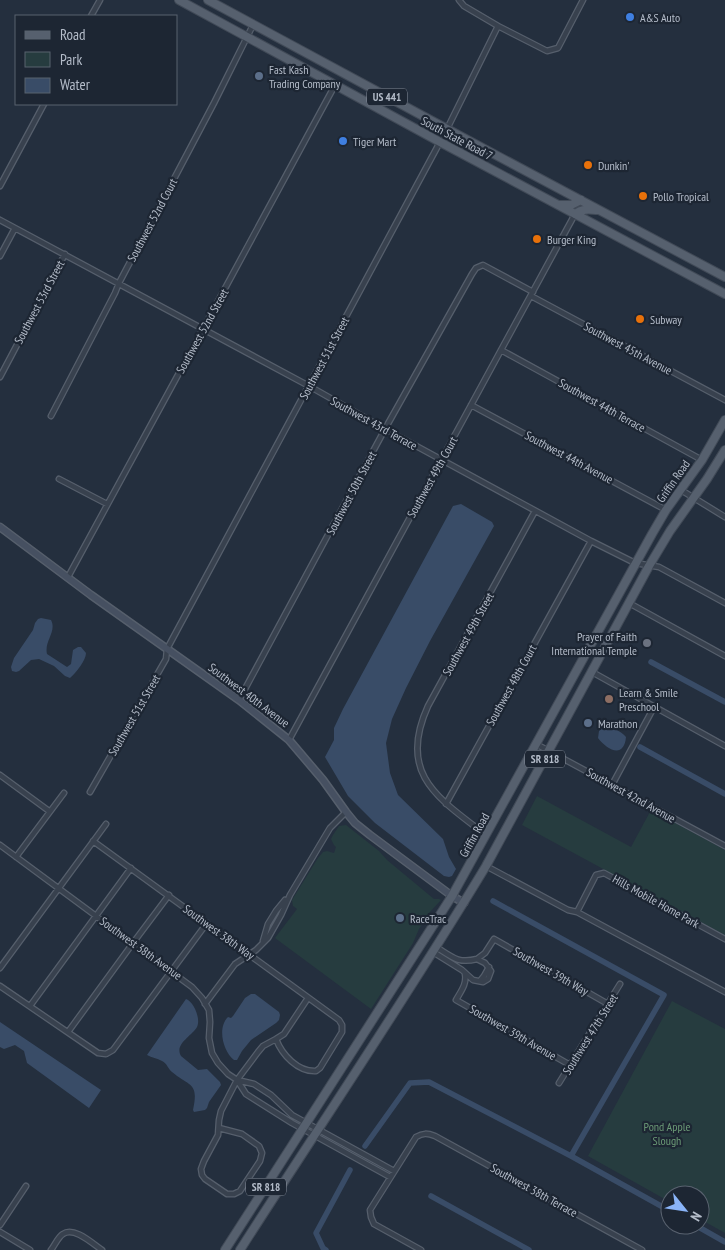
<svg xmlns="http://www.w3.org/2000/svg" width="725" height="1250" font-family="'PT Sans Narrow',sans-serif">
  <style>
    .green { fill: #263c3f }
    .water { fill: #394c67 }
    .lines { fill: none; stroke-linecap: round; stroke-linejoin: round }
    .canal { stroke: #394c67; stroke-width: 5.5 }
    .street-casing { stroke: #565f6c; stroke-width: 7 }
    .secondary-casing { stroke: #565f6c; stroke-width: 9 }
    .primary-casing { stroke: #414a57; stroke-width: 10 }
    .street { stroke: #38414e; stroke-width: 4.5 }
    .secondary { stroke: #465061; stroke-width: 6 }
    .primary { stroke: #56606e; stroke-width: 8 }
    .shop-dot { fill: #3f7fe0; stroke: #1d2633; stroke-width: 2 }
    .service-dot { fill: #5c6f8a; stroke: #1d2633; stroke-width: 2 }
    .food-dot { fill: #e8710a; stroke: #1d2633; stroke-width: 2 }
    .worship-dot { fill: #6b7280; stroke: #1d2633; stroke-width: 2 }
    .education-dot { fill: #8d6e63; stroke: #1d2633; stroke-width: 2 }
    .labels { text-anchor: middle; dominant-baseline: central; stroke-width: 4.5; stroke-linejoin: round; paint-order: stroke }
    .shield { fill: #1d2633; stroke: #878f9c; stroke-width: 1 }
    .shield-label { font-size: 11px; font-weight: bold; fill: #b4bcc9 }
    .poi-label { font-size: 12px; fill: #b4bcc9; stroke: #1d2633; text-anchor: start }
    .street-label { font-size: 12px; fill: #b4bcc9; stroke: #1d2633 }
    .park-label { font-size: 12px; fill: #6b9a76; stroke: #1d2633 }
  </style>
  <rect width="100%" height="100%" fill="#242f3e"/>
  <path class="green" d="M537 796 631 847 651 810 725 850V935L522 825Z
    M346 825 379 851 387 860 434 899H439L441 900 430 912 419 929 413 943 371 1009 275 938 297 909 293 906 292 900 318 858 323 852 327 851 334 853 336 847 334 845 331 839 333 835 339 826Z
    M672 1001 725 1029V1233L700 1219V1195H670V1202L588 1156Z"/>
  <path class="water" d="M461 504 492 522 494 526 430 641 406 688 392 719 386 743 390 773 398 795 443 839 449 857 456 869 452 876 449 877 444 876 375 823 348 796 325 757 334 740V728L343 709 453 506Z
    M41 618 51 620C57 632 44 641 47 654L67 667 71 664 73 650 78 647H81L86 653C86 660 76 673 70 678L65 676 54 666 39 659 31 660 19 671 16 672 12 671 11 667 14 658 33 630 35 623 38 619Z
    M603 726C611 726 621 731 626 737 624 759 607 750 598 738L599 731Z
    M251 994H255L279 1012 280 1015 279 1020 276 1023 251 1040 242 1051 237 1060H234C223 1051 217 1028 228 1017L231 1018 233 1016 245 998Z
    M186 999C194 1002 201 1019 197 1027 192 1036 174 1044 181 1056L198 1070 207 1069 220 1082 221 1085 209 1102 207 1108 205 1110 194 1112 193 1110C199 1082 190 1087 172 1072 168 1069 167 1063 162 1061 157 1058 152 1058 147 1055Z
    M0 1022 101 1090 89 1108 27 1063 24 1051 15 1045 4 1049 0 1047Z"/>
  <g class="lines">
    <path class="canal" d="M651 662 725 702
      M640 747 725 794
      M493 901 664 995 571 1156
      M365 1146 410 1083 429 1082 571 1156 670 1211
      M431 1196 529 1250
      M695 1225 725 1242
      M326 1250 323 1248 316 1233 350 1170"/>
    <g class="street-casing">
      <path id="street" d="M459 0 464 6 498 26
        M91 16 100 0
        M0 186 44 104
        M0 220 309 386 385 429 591 541 635 563 659 567 725 603
        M0 256 15 228
        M531 296 725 400
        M501 350 702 460
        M0 377 65 254
        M471 405 666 510
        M51 416 115 293 119 283 214 103 253 25
        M59 479 107 504
        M681 490 725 517
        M68 577 203 329 335 85
        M629 603 725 656
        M592 672 725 746
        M239 700 385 429 472 274 476 268 483 265 533 292
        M289 740 575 214
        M536 744 725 846
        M0 775 49 811
        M612 785 654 707
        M90 792 166 659 167 649 447 129 498 26 547 51 558 48 583 0
        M446 804 591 541
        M486 835C438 798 397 774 428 706L535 511
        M93 841 339 1020 342 1025V1032L320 1068 316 1071C298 1072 282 1055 276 1039
        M0 845 192 987 202 998 209 1010 210 1022 209 1038 212 1053 218 1063 228 1074 237 1080 254 1084 271 1095 292 1115 394 1171
        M16 857 64 793
        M486 866 568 910 577 912
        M725 939 604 873 596 875 577 912 725 992
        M263 941 268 924 276 911 285 900
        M433 952 462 970 473 980 483 982 488 979 491 971 485 963 477 959C458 964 452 957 436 947
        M477 959 485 953 494 939 608 1004
        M0 968 106 824
        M465 974C467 984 461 991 456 1000L570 1065
        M480 981 484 976 489 967
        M0 986 98 1053 106 1054 113 1050 207 923
        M205 1004 235 964 256 950 268 938 281 915 290 895 330 828 346 812
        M30 1006 131 868
        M68 1032 133 943 169 895
        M237 1080 246 1094 292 1123 390 1177
        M559 1083 620 984
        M219 1128 242 1134 259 1146 262 1153 260 1161 240 1191 234 1194H227L205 1179 202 1175 201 1169 204 1161 218 1135 219 1120 221 1111 237 1080 258 1052 263 1046 276 1039 284 1034 308 998
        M0 1225 26 1186
        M0 1232 30 1250
        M51 1250C55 1245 58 1237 63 1234 74 1226 93 1244 102 1250
        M421 1250 374 1224 371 1217 370 1210 416 1137C423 1133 427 1133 435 1136L642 1250"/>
    </g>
    <g class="secondary-casing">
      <path id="secondary" d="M0 527 91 595 239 700 289 740 323 780 346 812 355 823 370 835 452 896 464 903"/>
    </g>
    <g class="primary-casing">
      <path id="primary" d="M179 0 440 142 725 294
        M208 0 447 129 725 277
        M560 205H571L581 200
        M575 214C582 209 587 209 596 210
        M225 1250 452 896 652 534 666 510 702 460 725 420
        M240 1250C322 1122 407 997 486 866L649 566 670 531 707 479 725 450"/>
    </g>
    <use href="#street" class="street"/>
    <use href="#secondary" class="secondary"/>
    <use href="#primary" class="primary"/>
  </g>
  <g class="shop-dot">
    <circle cx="630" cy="17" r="5"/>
    <circle cx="343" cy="141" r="5"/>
  </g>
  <g class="service-dot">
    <circle cx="259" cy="76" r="5"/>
    <circle cx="588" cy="723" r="5"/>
    <circle cx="400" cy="918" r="5"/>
  </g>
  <g class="food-dot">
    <circle cx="588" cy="165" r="5"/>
    <circle cx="643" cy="196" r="5"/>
    <circle cx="537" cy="239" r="5"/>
    <circle cx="640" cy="319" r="5"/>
  </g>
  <circle class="worship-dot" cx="647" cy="643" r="5"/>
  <circle class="education-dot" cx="609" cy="699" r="5"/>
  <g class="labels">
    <g class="shield">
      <rect x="367" y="88.5" width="40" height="17" rx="4"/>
      <rect x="525" y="750.5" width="40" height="17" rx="4"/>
      <rect x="246" y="1178.5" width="40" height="17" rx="4"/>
    </g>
    <g class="shield-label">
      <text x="387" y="97">US 441</text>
      <text x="545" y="759">SR 818</text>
      <text x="266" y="1187">SR 818</text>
    </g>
    <g class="poi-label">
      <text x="640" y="17">A&amp;S Auto</text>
      <text x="269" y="69">Fast Kash<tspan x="269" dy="14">Trading Company</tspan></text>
      <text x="353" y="141">Tiger Mart</text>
      <text x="598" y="165">Dunkin'</text>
      <text x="653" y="196">Pollo Tropical</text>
      <text x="547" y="239">Burger King</text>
      <text x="650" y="319">Subway</text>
      <text x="637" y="636" text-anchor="end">Prayer of Faith<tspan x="637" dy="14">International Temple</tspan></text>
      <text x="619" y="692">Learn &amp; Smile<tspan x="619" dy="14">Preschool</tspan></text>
      <text x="598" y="723">Marathon</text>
      <text x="410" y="918">RaceTrac</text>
    </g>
    <g class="street-label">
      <text transform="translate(457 138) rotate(28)">South State Road 7</text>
      <text transform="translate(152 220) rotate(-62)">Southwest 52nd Court</text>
      <text transform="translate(39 302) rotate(-62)">Southwest 53rd Street</text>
      <text transform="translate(202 331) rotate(-61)">Southwest 52nd Street</text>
      <text transform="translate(628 348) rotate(28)">Southwest 45th Avenue</text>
      <text transform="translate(324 358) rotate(-62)">Southwest 51st Street</text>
      <text transform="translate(602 405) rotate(29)">Southwest 44th Terrace</text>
      <text transform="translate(374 423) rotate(29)">Southwest 43rd Terrace</text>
      <text transform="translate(569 457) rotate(28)">Southwest 44th Avenue</text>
      <text transform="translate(432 477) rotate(-61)">Southwest 49th Court</text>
      <text transform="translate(673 481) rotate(-55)">Griffin Road</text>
      <text transform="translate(351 493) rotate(-62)">Southwest 50th Street</text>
      <text transform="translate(468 634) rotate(-61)">Southwest 49th Street</text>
      <text transform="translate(511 685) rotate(-61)">Southwest 48th Court</text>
      <text transform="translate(249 695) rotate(37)">Southwest 40th Avenue</text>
      <text transform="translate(134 715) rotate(-60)">Southwest 51st Street</text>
      <text transform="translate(631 795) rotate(29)">Southwest 42nd Avenue</text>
      <text transform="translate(474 835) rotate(-61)">Griffin Road</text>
      <text transform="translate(656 901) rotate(29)">Hills Mobile Home Park</text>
      <text transform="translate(219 932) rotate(36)">Southwest 38th Way</text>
      <text transform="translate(141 948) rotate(36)">Southwest 38th Avenue</text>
      <text transform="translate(551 971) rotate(30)">Southwest 39th Way</text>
      <text transform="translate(513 1032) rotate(30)">Southwest 39th Avenue</text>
      <text transform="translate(590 1034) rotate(-58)">Southwest 47th Street</text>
      <text transform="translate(534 1190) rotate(29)">Southwest 38th Terrace</text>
    </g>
    <g class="park-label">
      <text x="667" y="1126">Pond Apple<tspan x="667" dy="14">Slough</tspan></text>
    </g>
  </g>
  <rect x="15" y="15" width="162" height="90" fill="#1d2633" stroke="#59626f"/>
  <rect x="25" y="31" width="25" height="8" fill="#56606e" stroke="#59626f"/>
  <text x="60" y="40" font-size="15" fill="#b4bcc9">Road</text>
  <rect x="25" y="52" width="25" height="15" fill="#263c3f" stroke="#59626f"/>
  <text x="60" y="65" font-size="15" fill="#b4bcc9">Park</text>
  <rect x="25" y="78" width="25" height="15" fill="#394c67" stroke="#59626f"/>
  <text x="60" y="90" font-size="15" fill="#b4bcc9">Water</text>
  <g transform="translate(685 1210) rotate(120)"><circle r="24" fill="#1d2633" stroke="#59626f"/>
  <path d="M0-4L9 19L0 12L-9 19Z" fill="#8ab4f8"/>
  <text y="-8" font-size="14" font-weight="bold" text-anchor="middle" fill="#b4bcc9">N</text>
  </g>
</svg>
